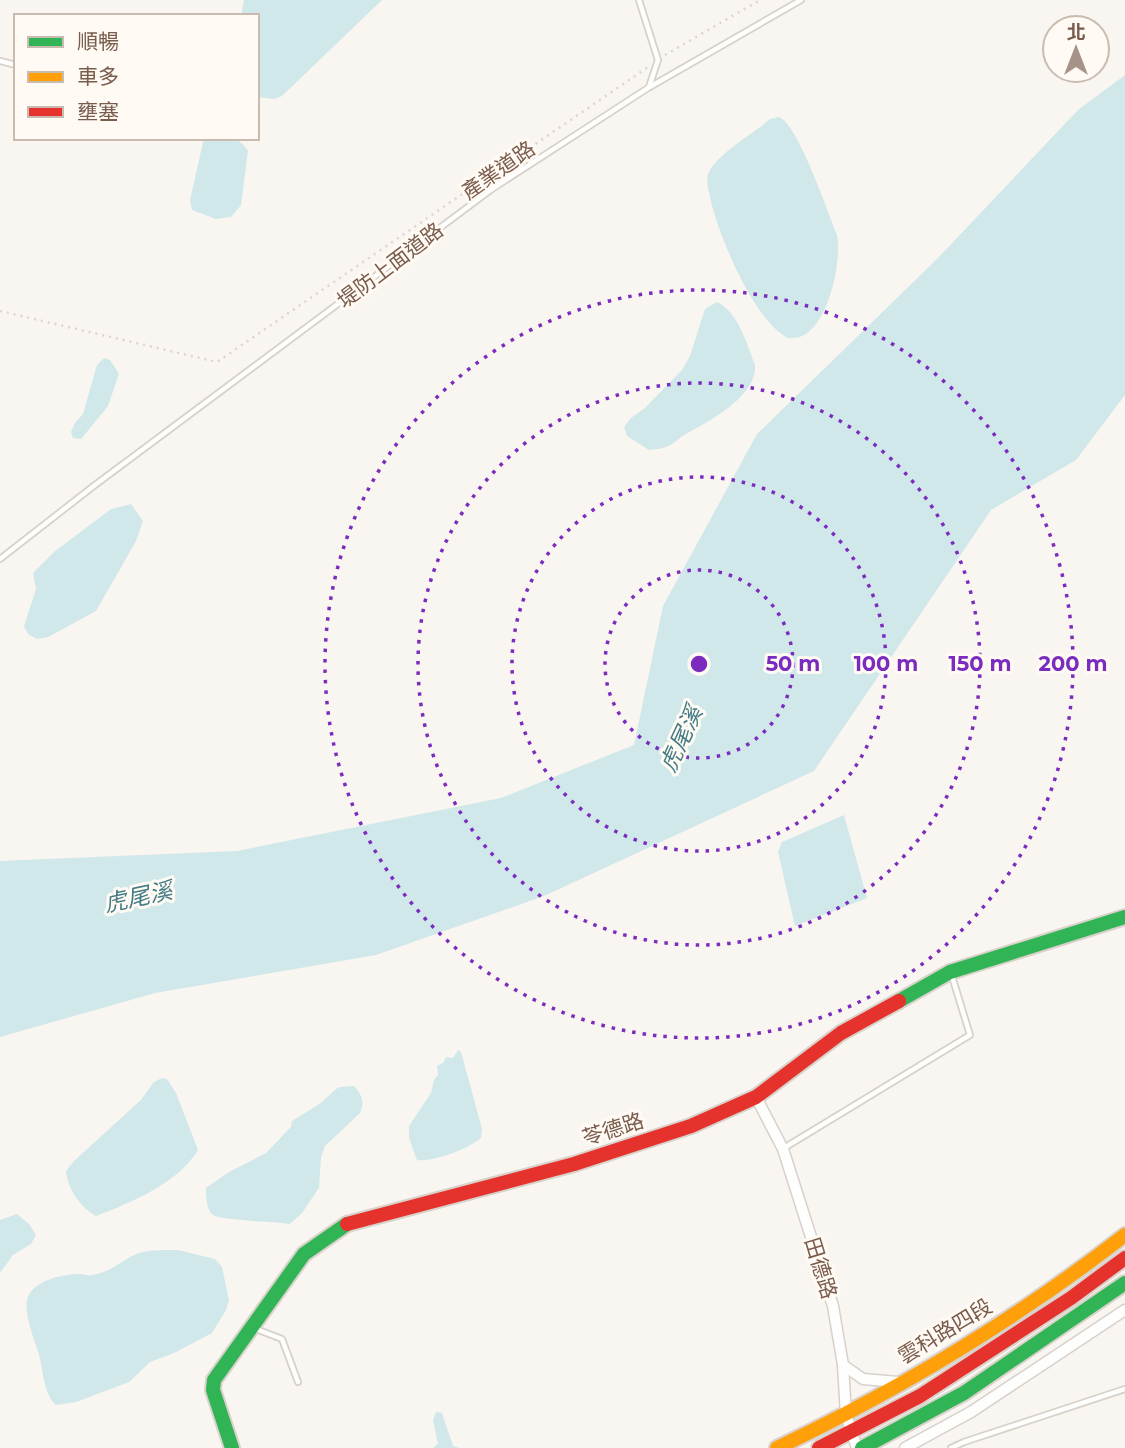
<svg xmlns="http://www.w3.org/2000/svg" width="1125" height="1448" font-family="Montserrat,'Noto Sans TC',sans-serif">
	<rect width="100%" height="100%" fill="#f9f5f0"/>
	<g fill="#d0e8ea">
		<path d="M244 0H382L282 96 274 99 257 97V16H241Z"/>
		<path d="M1125 75V395L1076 460 991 510 814 771 544 896 376 955 155 993 0 1037V861L237 851 501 798 634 745 663 606 757 434 937 259 1078 110Z"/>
		<path d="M779 117C798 124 828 213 837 235 842 261 829 322 804 335 799 338 794 338 788 338 753 320 719 236 710 198 709 190 705 180 709 172 717 154 754 133 770 119Z"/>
		<path d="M204 138C222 138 238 134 248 151L241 205 231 217 216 219 192 210 190 200Z"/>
		<path d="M717 302C738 312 747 344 755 365 757 397 708 422 684 435 678 439 672 445 666 447 661 449 654 449 649 450L627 436 624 427 631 418 645 408 682 370 690 356 705 309Z"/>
		<path d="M104 358 110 360 119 374 108 406 81 439 73 438 71 432 75 423 83 414 97 365Z"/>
		<path d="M131 504 143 521 136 541 96 611 48 637 37 639 28 634 24 626 36 589 33 573 54 552 111 509Z"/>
		<path d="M844 815 867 898 795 926 778 852 782 842Z"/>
		<path d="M458 1050 461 1052 482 1129 481 1138C468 1149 434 1162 417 1160L409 1138V1126L431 1093 434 1080 438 1075 437 1066 443 1063 446 1057 453 1058Z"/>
		<path d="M162 1078 167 1079 176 1093 198 1150C178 1183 131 1203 96 1216 81 1208 67 1188 66 1171L74 1161 141 1100 154 1082Z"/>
		<path d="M354 1086C362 1095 365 1102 360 1113L325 1146 321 1157 319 1188 302 1213 290 1224C277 1222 219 1220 213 1215 206 1209 206 1196 206 1188L229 1172 266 1153 291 1127 292 1121 321 1103 336 1089 340 1087Z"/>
		<path d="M17 1214 29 1224 36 1235 31 1244 13 1255 0 1273V1220Z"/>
		<path d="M178 1250 215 1259 222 1267 229 1300 226 1310 212 1333 174 1353 150 1362 129 1382 76 1402 56 1405C44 1395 43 1370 39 1355 35 1341 22 1310 28 1297 35 1280 63 1274 80 1274 84 1274 87 1276 91 1275 106 1274 118 1264 130 1257 144 1249 162 1250 178 1250Z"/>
		<path d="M436 1412 442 1413 453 1446 459 1448H433L438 1444 433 1420Z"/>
	</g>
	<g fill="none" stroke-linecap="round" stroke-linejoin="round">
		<defs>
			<g id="lane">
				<path d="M639 0 658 60 649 87"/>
				<path d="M0 61 16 65"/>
				<path d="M0 559 95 485 492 189 648 88 801 0"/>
				<path d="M784 1148 970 1035 951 973"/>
				<path d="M256 1329 282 1339 298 1382"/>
				<path d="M951 1448 964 1442 1125 1389"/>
			</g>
			<g id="street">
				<path d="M756 1097 783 1149 833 1306 843 1365 846 1415 857 1448"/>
				<path d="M843 1365 863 1379 898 1382"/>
				<path d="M905 1448 971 1412 1125 1310"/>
			</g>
			<g id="fast">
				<path d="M899 1001 950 972 1125 917"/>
				<path d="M232 1448 213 1390 214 1380 304 1254 347 1224"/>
				<path d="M862 1448 964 1393 1125 1283"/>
			</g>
			<path id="slow" d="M777 1448C899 1390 1018 1318 1125 1235"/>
			<g id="jam">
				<path d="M347 1224 574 1164 691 1126 756 1097 841 1033 899 1001"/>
				<path d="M819 1448 920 1396 1071 1298 1125 1258"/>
			</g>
		</defs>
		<use href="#lane" stroke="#d7d1cb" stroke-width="8"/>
		<use href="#street" stroke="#d7d1cb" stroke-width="13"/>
		<use href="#fast" stroke="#d9d2cb" stroke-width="18"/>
		<use href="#slow" stroke="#d9d2cb" stroke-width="18"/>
		<use href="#jam" stroke="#d9d2cb" stroke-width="18"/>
		<g stroke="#dcd5d0" stroke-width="2.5" stroke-dasharray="2 5" stroke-linecap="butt">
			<path d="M665 55 760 0"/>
			<path d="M0 311 217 362 648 67"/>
		</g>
		<use href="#lane" stroke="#fefefd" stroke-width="4.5"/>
		<use href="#street" stroke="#fefefd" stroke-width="10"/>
		<use href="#fast" stroke="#30b455" stroke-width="14"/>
		<use href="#slow" stroke="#ff9f0a" stroke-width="14"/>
		<use href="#jam" stroke="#e5322d" stroke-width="14"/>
	</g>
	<g fill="none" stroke="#7b2cbf" stroke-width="3.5" stroke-dasharray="3.5 7">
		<circle cx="699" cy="664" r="94"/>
		<circle cx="699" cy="664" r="187"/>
		<circle cx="699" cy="664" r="281"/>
		<circle cx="699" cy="664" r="374"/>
	</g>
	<g text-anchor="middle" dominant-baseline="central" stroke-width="6" stroke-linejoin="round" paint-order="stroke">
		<g font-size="21" fill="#7a5c4d" stroke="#fffaf3">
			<text transform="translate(498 170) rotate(-35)">產業道路</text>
			<text transform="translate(390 265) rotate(-37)">堤防上面道路</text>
			<text transform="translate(613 1129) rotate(-18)">苓德路</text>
			<text transform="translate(821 1268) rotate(73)">田德路</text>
			<text transform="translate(945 1331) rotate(-31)">雲科路四段</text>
		</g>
		<g font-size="23" font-style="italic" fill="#437c86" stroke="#fffaf3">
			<text transform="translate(681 739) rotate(-65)">虎尾溪</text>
			<text transform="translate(138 897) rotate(-12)">虎尾溪</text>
		</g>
	</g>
	<circle cx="699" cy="664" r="10" fill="#7b2cbf" stroke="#fffaf3" stroke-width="3.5"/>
	<g font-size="21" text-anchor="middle" font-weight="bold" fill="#7b2cbf" stroke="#fffaf3" stroke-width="6" stroke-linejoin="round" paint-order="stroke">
		<text x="793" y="671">50 m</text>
		<text x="886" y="671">100 m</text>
		<text x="980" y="671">150 m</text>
		<text x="1073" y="671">200 m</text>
	</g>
	<rect x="14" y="14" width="245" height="126" fill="#fffaf3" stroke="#cabbb1" stroke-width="2"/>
	<rect x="28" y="37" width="35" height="10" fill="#30b455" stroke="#cabbb1" stroke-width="2"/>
	<text x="77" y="49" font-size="21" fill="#7a5c4d">順暢</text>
	<rect x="28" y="72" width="35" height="10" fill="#ff9f0a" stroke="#cabbb1" stroke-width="2"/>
	<text x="77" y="84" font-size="21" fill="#7a5c4d">車多</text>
	<rect x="28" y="107" width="35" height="10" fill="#e5322d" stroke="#cabbb1" stroke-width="2"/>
	<text x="77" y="119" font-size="21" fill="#7a5c4d">壅塞</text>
	<g transform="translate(1076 49)"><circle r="33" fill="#fffaf3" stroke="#cabbb1" stroke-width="2"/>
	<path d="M0-5L12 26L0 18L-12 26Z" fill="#a69286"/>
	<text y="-10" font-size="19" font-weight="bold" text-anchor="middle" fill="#7a5c4d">北</text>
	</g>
</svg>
